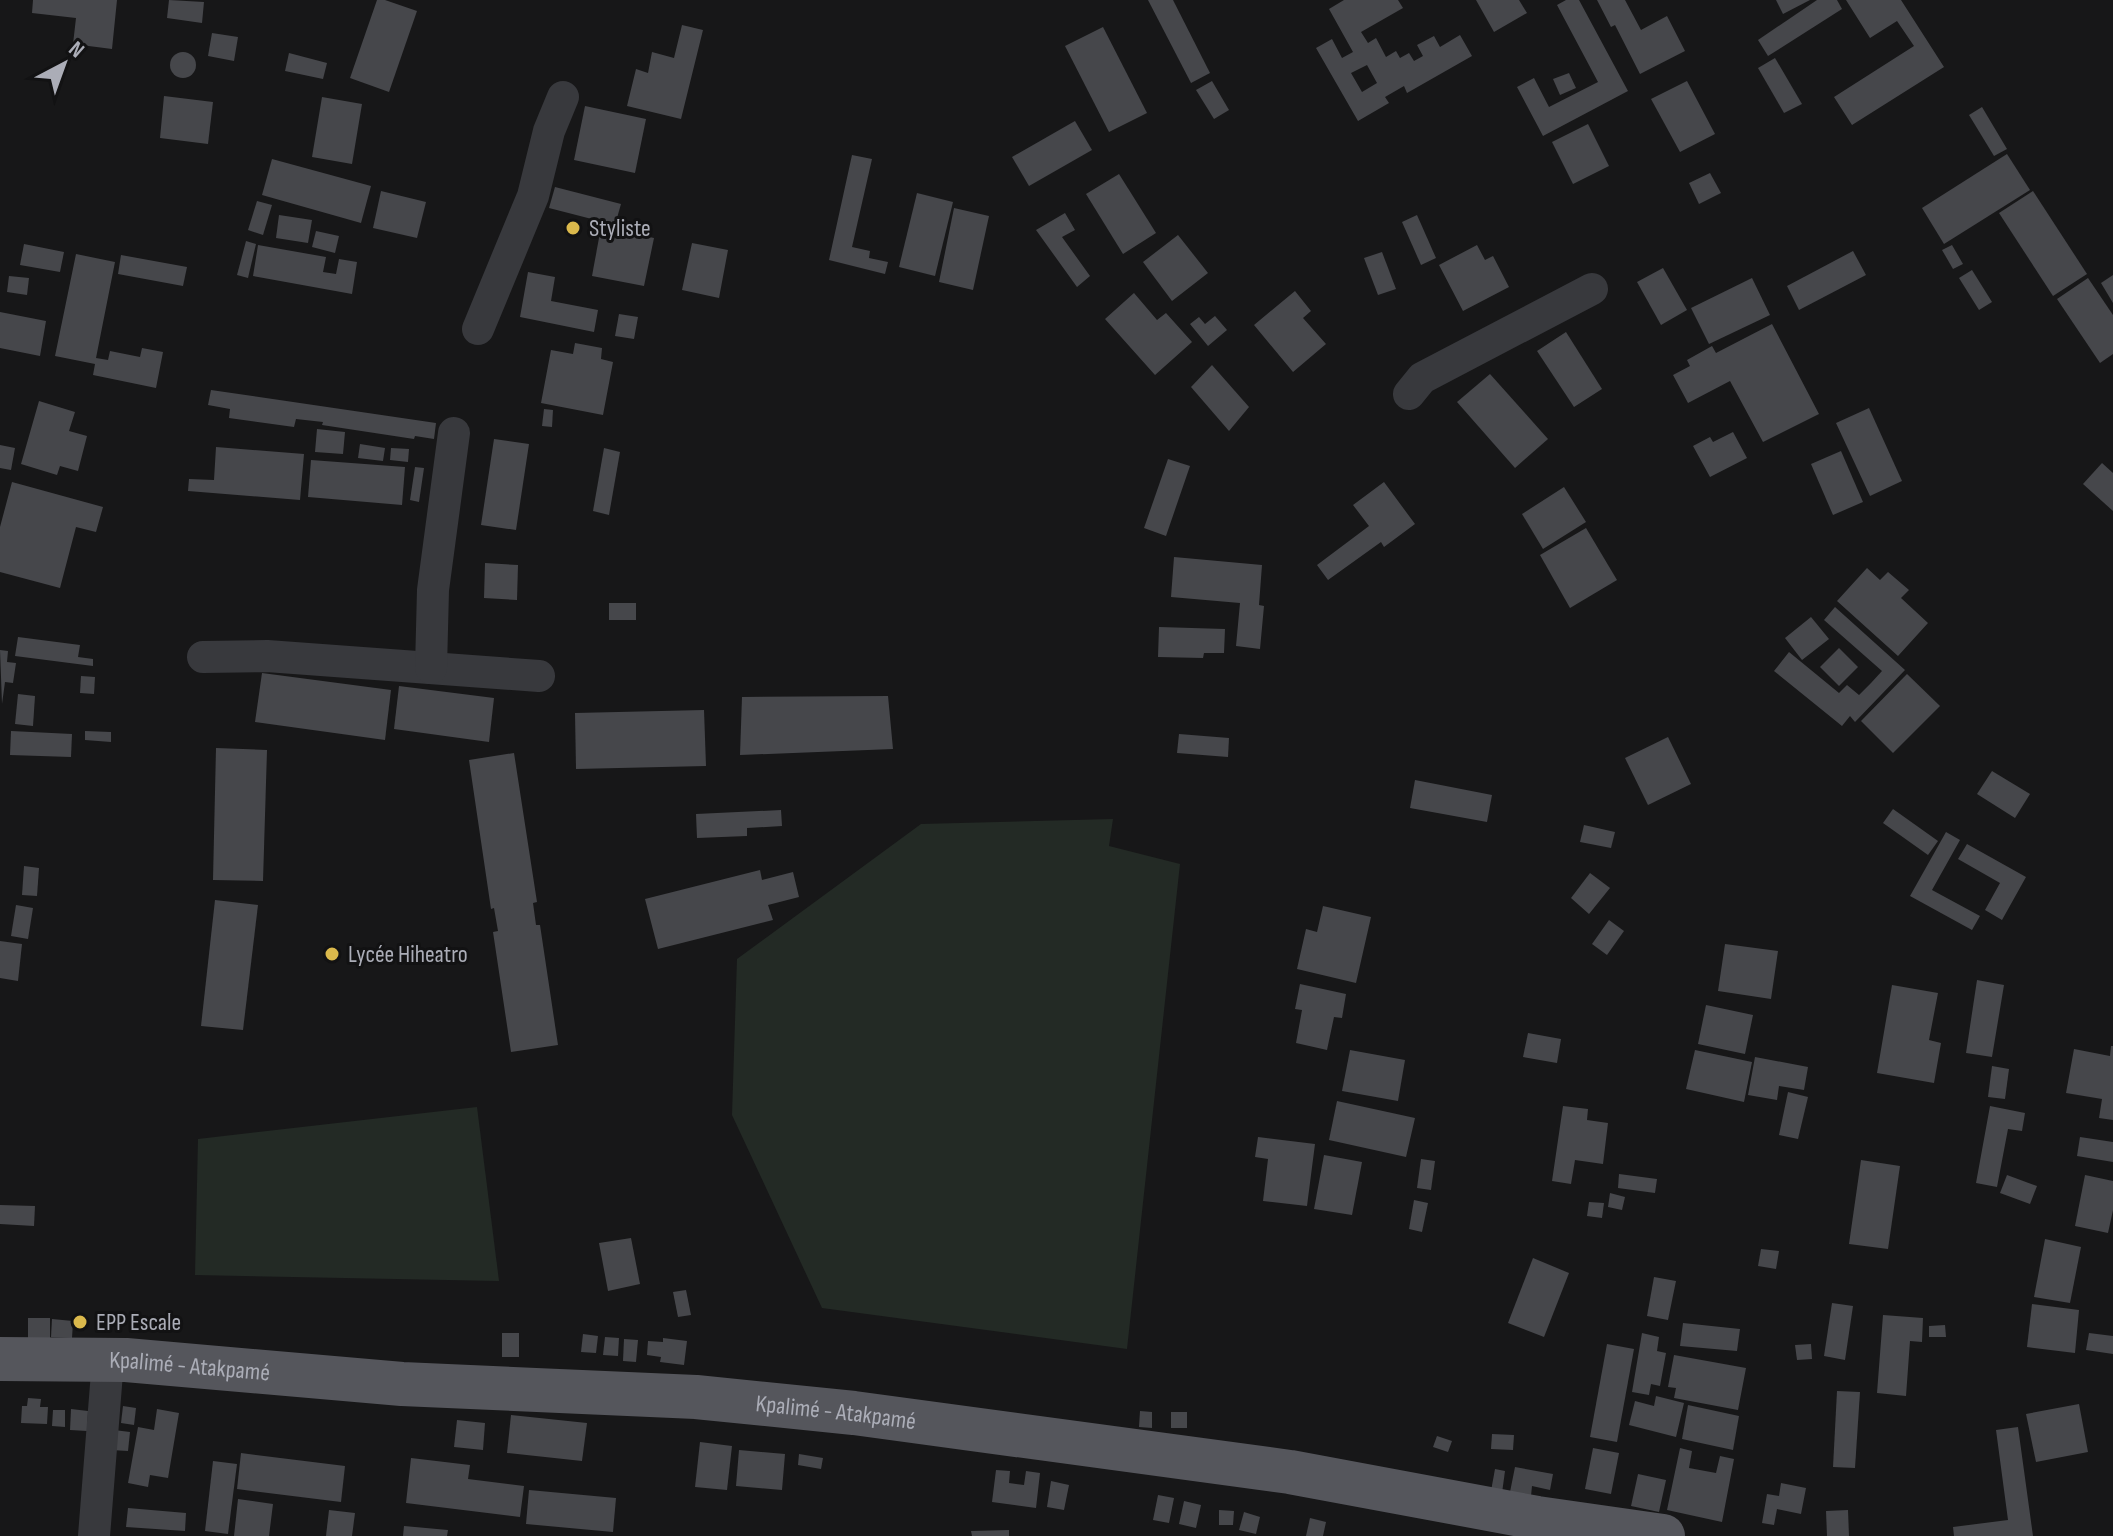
<svg xmlns="http://www.w3.org/2000/svg" width="2113" height="1536" font-family="'Sofia Sans Condensed',sans-serif">
	<rect width="100%" height="100%" fill="#171718"/>
	<g fill="#232a25">
		<path d="M1113 819 1109 846 1180 864 1127 1349 822 1308 732 1115 737 959 921 824Z"/>
		<path d="M477 1107 499 1281 195 1275 198 1139Z"/>
	</g>
	<g fill="#46474b" fill-rule="evenodd">
		<path d="M33 0H117L112 49 73 44 76 18 32 13Z"/>
		<path d="M169 0 204 2 202 23 167 18Z"/>
		<path d="M377 0H385L417 11 389 92 350 78Z"/>
		<path d="M1148 0H1173L1210 73 1191 83Z"/>
		<path d="M1344 0H1398L1403 8 1361 32 1368 43 1376 38 1386 57 1396 51 1400 58 1409 53 1414 61 1423 56 1417 45 1434 36 1440 47 1460 35 1472 56 1407 93 1404 86 1385 97 1389 103 1358 121 1316 48 1332 39 1342 58 1353 52 1329 9ZM1367 65 1377 83 1362 92 1351 73Z"/>
		<path d="M1476 0H1519L1527 13 1494 32Z"/>
		<path d="M1566 0H1579L1628 91 1543 136 1517 87 1534 78 1549 107 1598 82 1557 5Z"/>
		<path d="M1597 0H1625L1641 30 1667 16 1685 51 1640 74 1615 25 1611 27Z"/>
		<path d="M1776 0H1810L1783 14Z"/>
		<path d="M1817 0H1837L1842 9 1768 56 1758 40Z"/>
		<path d="M1846 0H1901L1944 67 1852 125 1834 97 1914 46 1897 21 1870 38Z"/>
		<path d="M682 25 703 30 681 119 627 106 636 69 648 73 652 52 674 58Z"/>
		<path d="M1103 27 1147 113 1109 132 1065 46Z"/>
		<path d="M212 33 238 37 234 61 208 56Z"/>
		<circle cx="183" cy="65" r="13"/>
		<path d="M289 53 327 63 323 79 285 71Z"/>
		<path d="M1775 58 1802 104 1784 113 1758 68Z"/>
		<path d="M1569 73 1576 88 1560 95 1553 79Z"/>
		<path d="M1212 81 1229 110 1214 119 1196 90Z"/>
		<path d="M1687 81 1715 134 1680 152 1651 99Z"/>
		<path d="M164 96 213 102 208 144 160 138Z"/>
		<path d="M322 97 362 104 352 164 312 157Z"/>
		<path d="M585 106 646 119 635 173 574 160Z"/>
		<path d="M1982 107 2007 149 1994 156 1969 115Z"/>
		<path d="M1075 121 1092 150 1029 186 1012 157Z"/>
		<path d="M1588 124 1609 166 1573 184 1552 142Z"/>
		<path d="M2007 154 2030 190 1944 244 1922 208Z"/>
		<path d="M852 155 872 159 852 247 870 251 869 258 888 262 885 274 829 260Z"/>
		<path d="M272 159 371 186 361 223 262 195Z"/>
		<path d="M1710 173 1721 193 1699 204 1689 183Z"/>
		<path d="M1119 174 1156 233 1123 254 1086 194Z"/>
		<path d="M555 187 621 204 615 225 549 208Z"/>
		<path d="M381 191 426 202 417 238 373 228Z"/>
		<path d="M2033 191 2087 274 2053 296 1999 213Z"/>
		<path d="M917 193 953 202 935 276 899 267Z"/>
		<path d="M257 201 272 205 263 235 248 230Z"/>
		<path d="M954 208 989 216 973 290 939 282Z"/>
		<path d="M1065 213 1075 230 1062 237 1090 276 1077 287 1036 230Z"/>
		<path d="M279 215 312 220 308 243 276 238Z"/>
		<path d="M1417 215 1436 258 1421 265 1402 222Z"/>
		<path d="M601 227 654 238 644 286 592 276Z"/>
		<path d="M316 231 339 236 335 253 312 247Z"/>
		<path d="M1178 235 1208 273 1172 301 1143 262Z"/>
		<path d="M246 241 256 244 248 278 237 275Z"/>
		<path d="M692 243 728 250 719 298 682 290Z"/>
		<path d="M24 244 64 252 60 272 20 265Z"/>
		<path d="M258 245 326 257 323 272 336 274 339 259 357 262 352 294 253 276Z"/>
		<path d="M1477 245 1485 260 1493 256 1509 287 1463 311 1439 265Z"/>
		<path d="M1952 245 1963 264 1953 269 1942 250Z"/>
		<path d="M1853 251 1866 275 1799 310 1787 286Z"/>
		<path d="M1382 252 1396 289 1378 295 1364 258Z"/>
		<path d="M76 254 115 262 96 358 108 360 110 351 140 357 142 348 163 352 156 388 93 375 95 364 55 356Z"/>
		<path d="M121 255 187 267 183 286 118 274Z"/>
		<path d="M1663 268 1687 310 1661 325 1637 282Z"/>
		<path d="M1972 270 1992 302 1979 310 1959 278Z"/>
		<path d="M528 272 555 277 551 301 598 310 594 332 520 317Z"/>
		<path d="M2113 275V303L2101 283Z"/>
		<path d="M9 276 29 278 27 295 7 292Z"/>
		<path d="M1752 278 1770 315 1709 344 1691 308Z"/>
		<path d="M2088 278 2113 315V354L2100 363 2057 299Z"/>
		<path d="M1295 291 1311 311 1303 318 1326 344 1293 372 1254 325Z"/>
		<path d="M1134 293 1157 320 1166 313 1192 342 1155 375 1105 319Z"/>
		<path d="M0 312 46 321 40 356 0 348Z"/>
		<path d="M619 314 638 317 634 339 615 336Z"/>
		<path d="M1215 316 1227 330 1208 346 1190 324 1199 317 1205 324Z"/>
		<path d="M1772 324 1819 414 1763 442 1730 381 1688 403 1673 375 1690 366 1687 360 1712 346 1716 353Z"/>
		<path d="M1566 332 1602 389 1574 407 1537 351Z"/>
		<path d="M575 343 602 348 601 359 613 362 603 415 541 403 551 350 573 354Z"/>
		<path d="M1212 365 1249 407 1229 431 1191 387Z"/>
		<path d="M1490 374 1548 439 1515 468 1457 402Z"/>
		<path d="M211 390 436 423 434 439 415 436 414 439 322 425 323 422 296 419 294 427 229 418 230 409 208 405Z"/>
		<path d="M39 401 75 412 69 431 87 436 78 471 60 466 57 475 21 464Z"/>
		<path d="M1869 408 1902 481 1870 496 1836 423Z"/>
		<path d="M544 409 553 410 552 427 542 426Z"/>
		<path d="M317 429 345 432 343 454 315 452Z"/>
		<path d="M1733 432 1747 458 1710 477 1693 446 1710 437 1713 442Z"/>
		<path d="M494 439 529 444 516 530 481 525Z"/>
		<path d="M360 444 385 448 383 461 358 458Z"/>
		<path d="M0 445 15 448 11 470 0 468Z"/>
		<path d="M216 447 304 454 300 500 188 491 189 479 214 480Z"/>
		<path d="M391 448 409 449 408 462 390 460Z"/>
		<path d="M604 448 620 452 609 515 593 511Z"/>
		<path d="M1841 451 1863 502 1833 515 1811 464Z"/>
		<path d="M1168 459 1190 466 1166 536 1144 528Z"/>
		<path d="M311 460 405 467 402 505 308 497Z"/>
		<path d="M2102 463 2113 473V511L2083 484Z"/>
		<path d="M415 467 424 468 419 502 410 500Z"/>
		<path d="M12 482 103 507 96 532 76 527 60 588 0 572V527Z"/>
		<path d="M1384 482 1415 524 1384 547 1381 542 1328 580 1317 565 1369 526 1353 505Z"/>
		<path d="M1564 487 1586 522 1543 549 1522 514Z"/>
		<path d="M1586 528 1617 580 1570 608 1540 555Z"/>
		<path d="M1174 557 1262 565 1259 605 1264 606 1260 649 1236 646 1240 603 1171 597Z"/>
		<path d="M485 563 518 565 517 600 484 598Z"/>
		<path d="M1867 568 1880 580 1888 572 1909 590 1901 598 1928 623 1898 656 1837 601Z"/>
		<rect x="609" y="603" width="27" height="17"/>
		<path d="M1835 607 1905 670 1855 722 1850 716 1842 726 1774 671 1789 652 1839 693 1847 685 1859 695 1871 683 1882 671 1824 620Z"/>
		<path d="M1811 617 1829 639 1802 660 1785 638Z"/>
		<path d="M1159 627 1225 629 1224 653H1204L1203 658 1158 657Z"/>
		<path d="M18 637 80 645 78 657 93 659V666L15 656Z"/>
		<path d="M1839 648 1858 667 1839 686 1820 667Z"/>
		<path d="M0 650 8 651 7 662 16 663 13 683 5 682 2 704Z"/>
		<path d="M262 673 391 690 385 740 255 722Z"/>
		<path d="M1907 674 1940 706 1893 753 1861 721Z"/>
		<path d="M81 676 95 677 94 694 80 693Z"/>
		<path d="M399 686 494 698 489 742 394 729Z"/>
		<path d="M18 694 35 696 33 726 15 724Z"/>
		<path d="M888 696 893 749 740 755 742 697Z"/>
		<path d="M704 710 706 766 576 769 575 713Z"/>
		<path d="M11 731 72 734 71 757 10 755Z"/>
		<path d="M85 731 111 732V742L85 740Z"/>
		<path d="M1179 734 1229 738 1228 757 1177 753Z"/>
		<path d="M1668 737 1691 784 1648 805 1625 758Z"/>
		<path d="M216 748 267 750 263 881 213 880Z"/>
		<path d="M514 753 537 902 533 903 536 925H540L558 1045 511 1052 493 932 498 931 494 908 491 909 469 760Z"/>
		<path d="M1992 771 2030 794 2015 818 1977 794Z"/>
		<path d="M1415 780 1492 795 1487 822 1410 808Z"/>
		<path d="M1893 809 1938 841 1928 855 1883 823Z"/>
		<path d="M781 810 782 826 747 828V836L697 838 696 814Z"/>
		<path d="M1584 825 1615 832 1611 848 1580 842Z"/>
		<path d="M1946 832 1960 840 1932 890 1980 916 1972 930 1910 896Z"/>
		<path d="M1967 844 2026 877 2002 920 1985 910 2000 883 1958 859Z"/>
		<path d="M24 866 39 868 37 896 22 895Z"/>
		<path d="M760 870 762 880 793 872 799 897 768 905 773 920 658 949 645 899Z"/>
		<path d="M1590 873 1610 888 1589 914 1571 898Z"/>
		<path d="M215 900 258 905 243 1030 201 1026Z"/>
		<path d="M16 905 33 908 28 939 11 936Z"/>
		<path d="M1323 906 1371 917 1356 983 1297 969 1306 929 1317 932Z"/>
		<path d="M1609 920 1624 931 1607 955 1592 944Z"/>
		<path d="M0 941 22 944 18 981 0 978Z"/>
		<path d="M1725 944 1778 951 1771 999 1718 991Z"/>
		<path d="M1977 980 2004 985 1992 1057 1966 1053Z"/>
		<path d="M1300 984 1346 994 1342 1018 1334 1017 1327 1050 1296 1043 1302 1010 1295 1009Z"/>
		<path d="M1892 985 1938 993 1929 1040 1941 1043 1934 1083 1877 1073Z"/>
		<path d="M1706 1005 1753 1015 1745 1054 1698 1044Z"/>
		<path d="M1528 1033 1561 1039 1557 1063 1523 1057Z"/>
		<path d="M2111 1046H2113V1120L2099 1118 2102 1099 2066 1093 2074 1049 2110 1056Z"/>
		<path d="M1350 1050 1405 1060 1398 1101 1342 1091Z"/>
		<path d="M1695 1050 1752 1062 1744 1102 1686 1089Z"/>
		<path d="M1755 1057 1808 1067 1804 1090 1779 1086 1777 1100 1748 1095Z"/>
		<path d="M1992 1066 2009 1069 2005 1099 1988 1097Z"/>
		<path d="M1788 1092 1808 1097 1798 1139 1779 1135Z"/>
		<path d="M1337 1101 1415 1118 1406 1157 1329 1140Z"/>
		<path d="M1563 1106 1588 1109 1587 1120 1608 1123 1603 1164 1575 1160 1571 1184 1552 1181Z"/>
		<path d="M1990 1106 2025 1113 2022 1131 2008 1129 1997 1187 1976 1183Z"/>
		<path d="M1258 1137 1315 1144 1307 1206 1263 1201 1268 1159 1255 1157Z"/>
		<path d="M2080 1137 2113 1142V1162L2077 1156Z"/>
		<path d="M1324 1155 1362 1162 1352 1215 1314 1209Z"/>
		<path d="M1421 1159 1435 1161 1431 1190 1417 1188Z"/>
		<path d="M1861 1160 1900 1166 1888 1249 1849 1244Z"/>
		<path d="M1619 1174 1657 1179 1655 1193 1618 1188Z"/>
		<path d="M2007 1175 2037 1186 2030 1204 2000 1193Z"/>
		<path d="M2085 1175 2113 1181V1210L2108 1233 2075 1226Z"/>
		<path d="M1610 1193 1625 1197 1622 1210 1608 1207Z"/>
		<path d="M1414 1200 1428 1203 1422 1232 1409 1229Z"/>
		<path d="M1589 1202 1604 1203 1602 1218 1587 1216Z"/>
		<path d="M0 1205 35 1206 34 1226 0 1224Z"/>
		<path d="M631 1238 640 1284 608 1291 599 1243Z"/>
		<path d="M2045 1239 2081 1247 2070 1303 2034 1297Z"/>
		<path d="M1761 1249 1779 1251 1776 1269 1758 1266Z"/>
		<path d="M1533 1258 1569 1273 1544 1337 1508 1323Z"/>
		<path d="M1654 1277 1676 1281 1668 1320 1647 1316Z"/>
		<path d="M686 1290 691 1315 678 1317 673 1292Z"/>
		<path d="M1832 1303 1853 1306 1845 1360 1824 1356Z"/>
		<path d="M2032 1304 2079 1310 2075 1353 2027 1347Z"/>
		<path d="M1883 1315 1923 1318 1922 1342 1910 1341 1906 1396 1877 1393Z"/>
		<rect x="28" y="1318" width="22" height="23"/>
		<path d="M52 1319 73 1321 72 1338 51 1337Z"/>
		<path d="M1683 1323 1740 1329 1737 1351 1680 1346Z"/>
		<path d="M1945 1325 1946 1337H1929V1326Z"/>
		<rect x="502" y="1333" width="17" height="24"/>
		<path d="M1642 1333 1659 1337 1657 1351 1666 1353 1660 1386 1651 1384 1649 1395 1632 1392Z"/>
		<path d="M2089 1333 2113 1336V1354L2086 1350Z"/>
		<path d="M583 1334 598 1336 596 1353 581 1352Z"/>
		<path d="M605 1337 619 1338 618 1356 603 1355Z"/>
		<path d="M663 1338 687 1341 684 1365 660 1362 661 1357 647 1355 648 1341 663 1342Z"/>
		<path d="M624 1339 638 1340 636 1362 623 1361Z"/>
		<path d="M1607 1344 1634 1349 1617 1442 1590 1437Z"/>
		<path d="M1811 1344 1812 1359 1797 1360 1795 1345Z"/>
		<path d="M1674 1355 1746 1368 1738 1410 1674 1398 1676 1388 1668 1387Z"/>
		<path d="M1837 1391 1860 1392 1855 1468 1833 1467Z"/>
		<path d="M1656 1396 1684 1403 1676 1437 1629 1425 1635 1401 1654 1406Z"/>
		<path d="M28 1398 41 1399 40 1407H48L47 1424 21 1423 22 1406H27Z"/>
		<path d="M2079 1404 2088 1452 2036 1462 2026 1414Z"/>
		<path d="M1688 1405 1739 1416 1733 1450 1682 1439Z"/>
		<path d="M123 1406 136 1408 134 1425 121 1423Z"/>
		<path d="M71 1409 88 1411 87 1431 70 1430Z"/>
		<path d="M157 1409 179 1413 168 1478 150 1475 148 1487 128 1483 138 1427 154 1430Z"/>
		<path d="M53 1410H65V1427L52 1426Z"/>
		<path d="M1140 1411 1152 1412V1428L1139 1427Z"/>
		<rect x="1171" y="1412" width="16" height="16"/>
		<path d="M511 1415 587 1423 582 1461 507 1453Z"/>
		<path d="M457 1420 485 1423 483 1450 454 1447Z"/>
		<path d="M2018 1427 2033 1536H1954L1953 1527 2008 1520 1996 1430Z"/>
		<path d="M114 1430 130 1432 128 1451 111 1450Z"/>
		<path d="M1492 1434 1514 1435 1513 1450 1491 1449Z"/>
		<path d="M1437 1436 1452 1441 1448 1452 1433 1447Z"/>
		<path d="M700 1442 732 1446 727 1490 695 1487Z"/>
		<path d="M1593 1448 1619 1453 1611 1494 1585 1489Z"/>
		<path d="M1680 1448 1692 1451 1689 1468 1716 1473 1720 1456 1734 1459 1722 1522 1667 1510Z"/>
		<path d="M739 1450 785 1454 782 1490 736 1486Z"/>
		<path d="M241 1453 345 1466 341 1502 237 1489Z"/>
		<path d="M799 1454 823 1458 821 1469 798 1465Z"/>
		<path d="M411 1458 470 1465 468 1479 524 1486 520 1517 406 1503Z"/>
		<path d="M213 1461 237 1464 228 1534 205 1531Z"/>
		<path d="M1515 1467 1553 1474 1550 1490 1532 1486 1531 1496 1510 1492Z"/>
		<path d="M1495 1469 1505 1471 1502 1493 1491 1491Z"/>
		<path d="M996 1470 1010 1471 1009 1483 1024 1485 1026 1471 1040 1473 1036 1508 992 1502Z"/>
		<path d="M1638 1474 1666 1480 1659 1512 1631 1506Z"/>
		<path d="M1051 1481 1069 1485 1064 1510 1047 1507Z"/>
		<path d="M1781 1483 1806 1488 1801 1514 1777 1509 1774 1525 1762 1523 1767 1494 1779 1496Z"/>
		<path d="M529 1490 616 1498 613 1532 526 1524Z"/>
		<path d="M1158 1495 1174 1498 1169 1523 1153 1520Z"/>
		<path d="M238 1499 273 1504 269 1536H234Z"/>
		<path d="M1184 1501 1201 1505 1196 1528 1179 1524Z"/>
		<path d="M128 1508 186 1513 185 1531 126 1527Z"/>
		<path d="M329 1510 355 1513 352 1536H326Z"/>
		<path d="M1219 1510 1234 1511 1233 1525H1219Z"/>
		<path d="M1848 1510 1849 1536H1827L1826 1511Z"/>
		<path d="M1244 1512 1260 1517 1256 1534 1239 1530Z"/>
		<path d="M1310 1518 1326 1522 1323 1536H1306Z"/>
		<path d="M404 1526 448 1530 447 1536H403Z"/>
		<path d="M1009 1530V1536H972L971 1531Z"/>
	</g>
	<g fill="none" stroke-linecap="round" stroke-linejoin="round">
		<g stroke="#38393d" stroke-width="32">
			<path d="M478 329 533 196 549 131 563 97"/>
			<path d="M1409 394 1422 378 1592 289"/>
			<path d="M203 657 267 656 539 676"/>
			<path d="M431 668 433 590 454 433"/>
			<path d="M94 1536 108 1360"/>
		</g>
		<path stroke="#55565c" stroke-width="44" id="s1" d="M0 1359 126 1360 402 1384 696 1397 854 1413 1290 1472 1537 1518 1663 1536"/>
	</g>
	<g fill="#dbb94c" stroke="#121213" stroke-width="3">
		<circle cx="573" cy="228" r="8"/>
		<circle cx="332" cy="954" r="8"/>
		<circle cx="80" cy="1322" r="8"/>
	</g>
	<g text-anchor="middle" dominant-baseline="central" stroke-width="6" stroke-linejoin="round" paint-order="stroke">
		<g font-size="24" fill="#abadb7" stroke="#121213" text-anchor="start">
			<text x="589" y="228">Styliste</text>
			<text x="348" y="954">Lycée Hiheatro</text>
			<text x="96" y="1322">EPP Escale</text>
		</g>
		<g font-size="24" fill="#abadb7" stroke="#121213">
			<text stroke="none"><textPath href="#s1" startOffset="190">Kpalimé - Atakpamé</textPath></text>
			<text stroke="none"><textPath href="#s1" startOffset="838">Kpalimé - Atakpamé</textPath></text>
		</g>
	</g>
	<g transform="translate(64 64) rotate(41)" stroke="#121213" stroke-width="6" paint-order="stroke">
	<path d="M0-6L14 30L0 20L-14 30Z" fill="#abadb7"/>
	<text y="-12" font-size="22" font-weight="bold" text-anchor="middle" fill="#abadb7">N</text>
	</g>
</svg>
